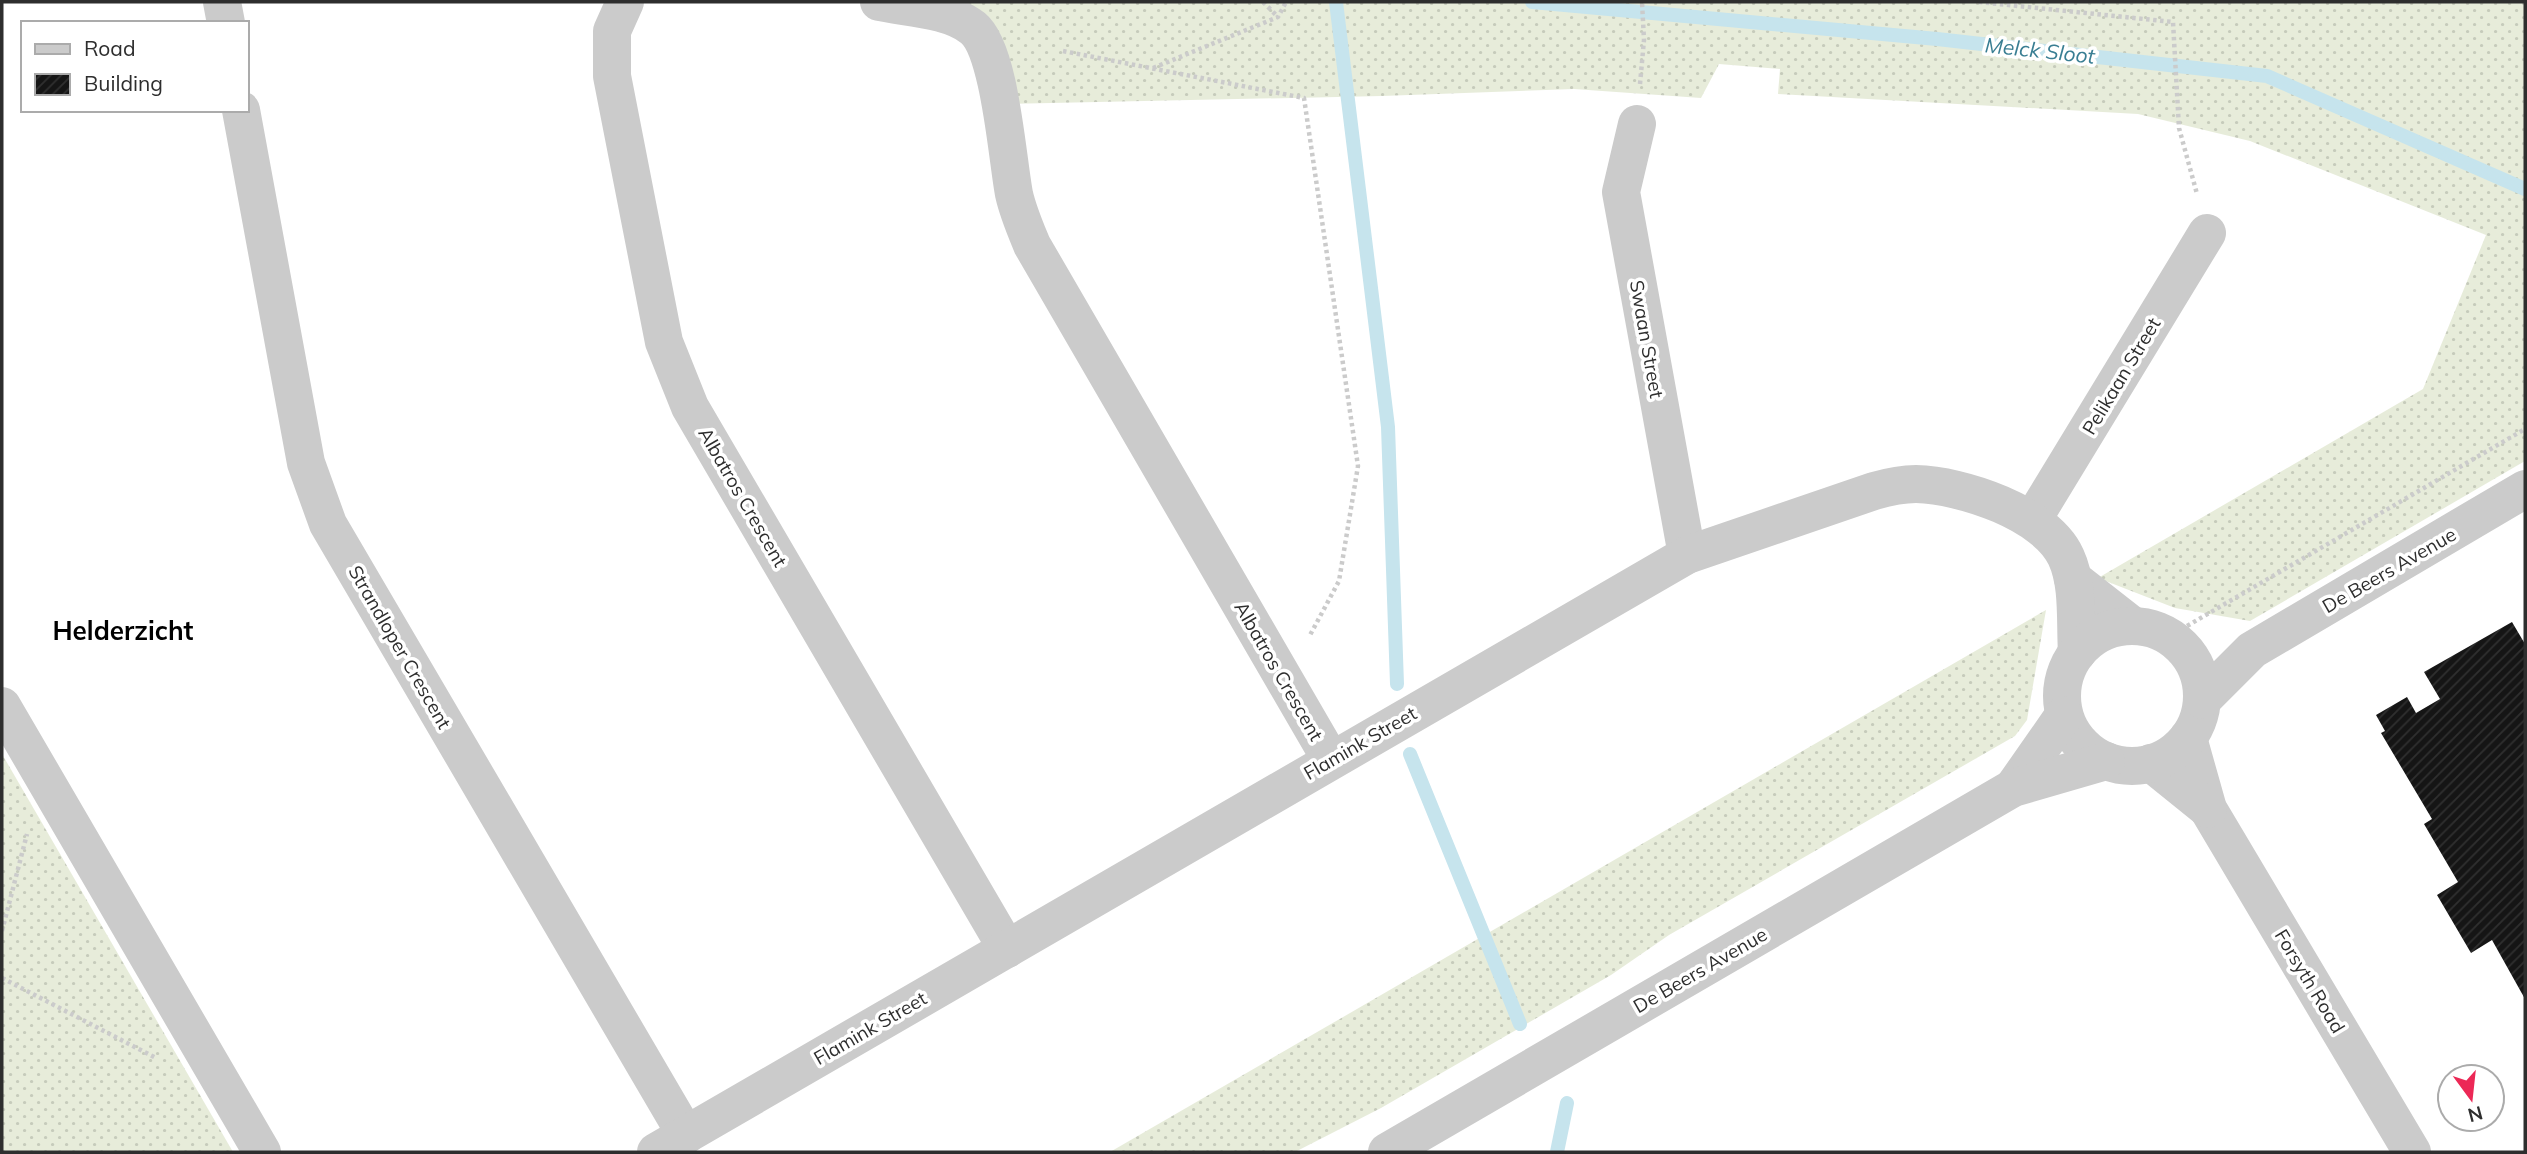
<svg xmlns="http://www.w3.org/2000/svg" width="2527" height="1154" font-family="Mulish,sans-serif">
	<defs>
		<pattern id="grass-dots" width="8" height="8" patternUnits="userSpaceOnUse" patternTransform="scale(1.75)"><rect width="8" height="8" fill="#e7ecda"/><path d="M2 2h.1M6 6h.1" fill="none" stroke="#c6cbbb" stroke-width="1.8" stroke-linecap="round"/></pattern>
		<pattern id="building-hatch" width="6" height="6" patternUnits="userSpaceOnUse" patternTransform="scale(1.75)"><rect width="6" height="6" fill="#151515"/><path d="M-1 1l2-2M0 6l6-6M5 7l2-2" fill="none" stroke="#2f2f2f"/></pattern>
	</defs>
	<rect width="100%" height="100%" fill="#fff"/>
	<g fill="url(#grass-dots)">
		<path d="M912 2H2525V461L2250 621 2175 608 2098 578 2423 389 2486 235 2250 141 2138 114 1778 94 1780 69 1719 64 1701 98 1574 89 1382 96 1005 104 1000 69Z"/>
		<path d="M2046 610 2027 720 2015 736 1669 935 1611 975 1381 1108 1295 1152H1110Z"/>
		<path d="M2 754 233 1152H2Z"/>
	</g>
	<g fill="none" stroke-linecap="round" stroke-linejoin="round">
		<g stroke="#c6e4ed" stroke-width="14">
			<path d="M1336 2 1388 427 1397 684"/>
			<path d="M1532 2 1937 39 2267 76 2525 189"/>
			<path d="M1410 754 1520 1024"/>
			<path d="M1557 1152 1567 1103"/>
		</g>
	</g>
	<path fill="url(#building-hatch)" d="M2512 622 2525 644V999L2492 940 2471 953 2437 895 2458 882 2424 824 2432 819 2381 733 2385 731 2376 715 2407 697 2416 713 2440 699 2424 672Z"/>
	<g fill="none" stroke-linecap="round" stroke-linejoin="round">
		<g stroke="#cbcbcb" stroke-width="4.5" stroke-dasharray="3.5 3.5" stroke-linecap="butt">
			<path d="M1263 2 1278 17"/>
			<path d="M1979 2 2173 22 2179 128 2197 194"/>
			<path d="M1063 51 1304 98 1358 466 1339 581 1309 637"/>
			<path d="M1153 68 1278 17 1286 2"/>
			<path d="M1640 84 1644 40 1642 2"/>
			<path d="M2175 633 2525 429"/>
			<path d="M2 931 27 834"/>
			<path d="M2 978 156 1058"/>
		</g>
		<g stroke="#cbcbcb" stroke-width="38">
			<path d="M222 2 226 23"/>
			<path d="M625 2 612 31V76L664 342 690 407 1007 949"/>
			<path d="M879 2C908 8 949 9 973 28 1000 50 1007 157 1014 194 1018 212 1025 228 1032 245L1331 760"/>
			<path d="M241 110 306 463 328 524 686 1135"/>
			<path d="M1637 124 1621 192 1687 555"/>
			<path d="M2033 519 2207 233"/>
			<path d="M2073 579 2133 626"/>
			<path d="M2 706 262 1152"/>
			<path d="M2188 738 2208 809 2412 1152"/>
			<path d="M2151 763 2208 809"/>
			<path d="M656 1152 1687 555 1874 491C1888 487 1902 484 1916 484 1962 485 2046 513 2066 557 2079 585 2075 622 2077 653"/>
		</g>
		<g stroke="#cbcbcb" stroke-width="38">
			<circle cx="2132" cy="696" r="70"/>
			<path d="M2202 700 2252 650 2525 489"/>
			<path d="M2013 788 2064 715"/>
			<path d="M1387 1152 2013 788 2106 761"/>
		</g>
	</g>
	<g text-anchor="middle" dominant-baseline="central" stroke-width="7" stroke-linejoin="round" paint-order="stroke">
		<g font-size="19" fill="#2e2e2e" stroke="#fff">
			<text transform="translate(1647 339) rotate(80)">Swaan Street</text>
			<text transform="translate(2121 376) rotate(-59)">Pelikaan Street</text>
			<text transform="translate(743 497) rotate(60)">Albatros Crescent</text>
			<text transform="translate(2389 570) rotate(-30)">De Beers Avenue</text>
			<text transform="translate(400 647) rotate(60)">Strandloper Crescent</text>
			<text transform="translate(1279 671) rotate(60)">Albatros Crescent</text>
			<text transform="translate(1360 743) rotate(-30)">Flamink Street</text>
			<text transform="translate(1700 970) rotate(-30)">De Beers Avenue</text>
			<text transform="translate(2310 981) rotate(59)">Forsyth Road</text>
			<text transform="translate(870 1028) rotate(-30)">Flamink Street</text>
		</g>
		<g font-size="21" font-style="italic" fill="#397e93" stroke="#fff">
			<text transform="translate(2040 50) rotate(6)">Melck Sloot</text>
		</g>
		<g font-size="26" font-weight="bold" fill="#000" stroke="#fff">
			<text x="123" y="630">Helderzicht</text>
		</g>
	</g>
	<rect width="2527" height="1154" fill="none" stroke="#2e2e2e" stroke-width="7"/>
	<rect x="21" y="21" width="228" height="91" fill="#ffffff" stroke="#ababab" stroke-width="2"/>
	<rect x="35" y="44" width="35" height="10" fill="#cbcbcb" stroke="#ababab" stroke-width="2"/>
	<text x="84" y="56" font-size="21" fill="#2e2e2e">Road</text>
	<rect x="35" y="74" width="35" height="21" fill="url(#building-hatch)" stroke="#ababab" stroke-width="2"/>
	<text x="84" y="91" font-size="21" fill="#2e2e2e">Building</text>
	<g transform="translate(2471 1098) rotate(165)"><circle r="33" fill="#ffffff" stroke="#ababab" stroke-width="2"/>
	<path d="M0-5L12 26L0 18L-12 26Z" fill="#ec2856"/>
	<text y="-10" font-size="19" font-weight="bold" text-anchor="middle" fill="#2e2e2e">N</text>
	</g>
</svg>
